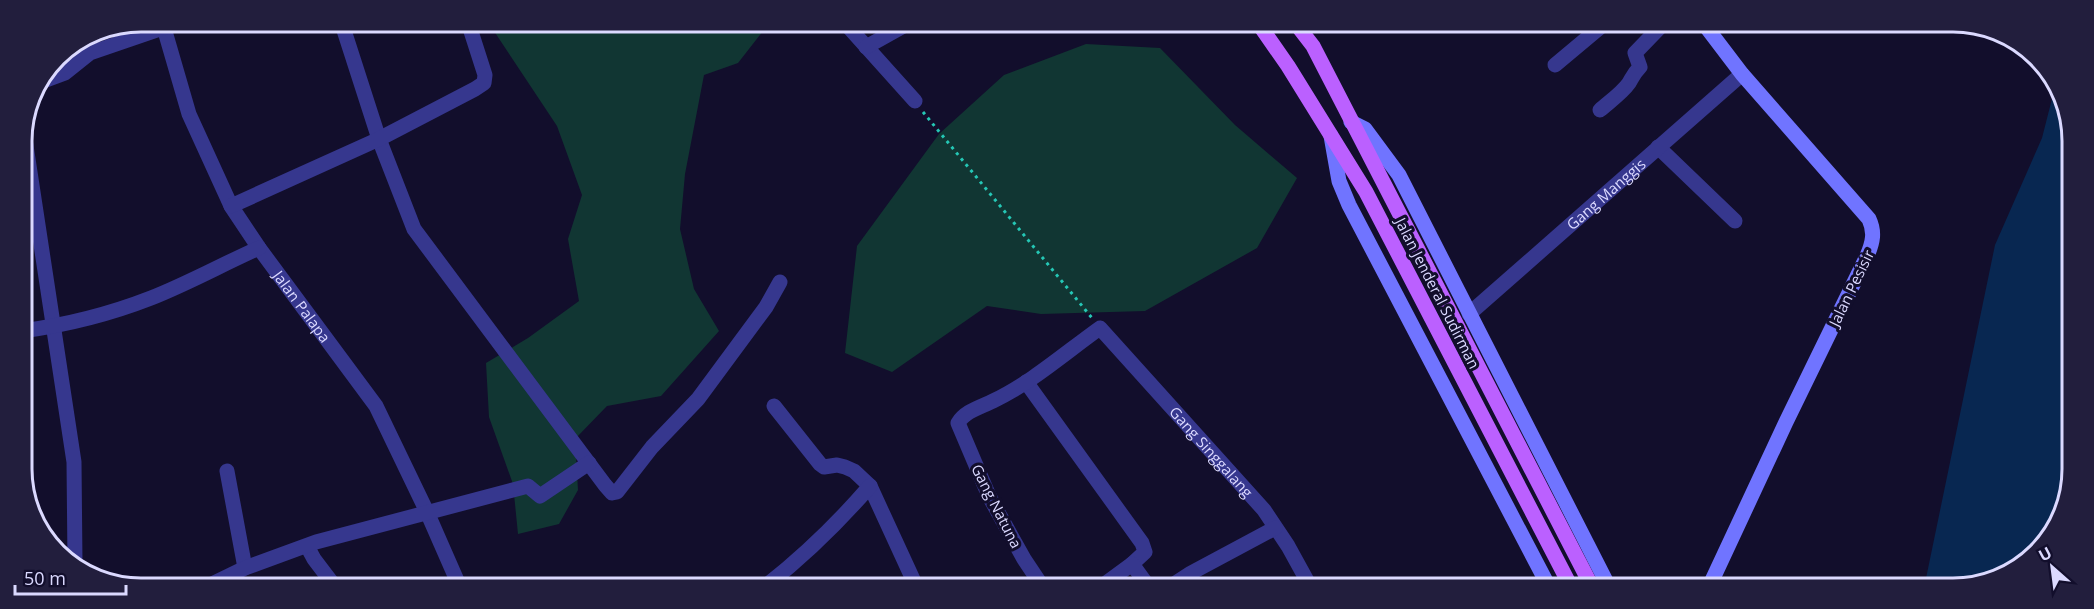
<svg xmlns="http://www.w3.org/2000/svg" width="2094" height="609" font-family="'Open Sans',sans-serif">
	<rect width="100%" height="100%" fill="#120e2c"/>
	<g fill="#113633">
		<path d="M488 22H770L738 63 704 75 685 174 680 229 694 289 719 331 661 396 607 406 575 439 578 490 559 524 518 534 513 484 489 417 486 363 528 338 579 301 568 239 582 195 557 126Z"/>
		<path d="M1086 44 1160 48 1235 125 1297 178 1257 248 1145 311 1041 314 987 306 892 372 845 353 857 246 939 134 1004 75Z"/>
	</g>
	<path fill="#082751" d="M2055 87 2071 118 2069 499 2032 559 1961 588H1924L1995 245 2042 138Z"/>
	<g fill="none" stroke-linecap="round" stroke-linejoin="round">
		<path stroke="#25c7b5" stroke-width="3" stroke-dasharray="3 4.5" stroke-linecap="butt" d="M923 112 1092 318"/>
		<g stroke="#36378e" stroke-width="15">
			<path id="s1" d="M162 21 189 114 231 206 259 248 376 406 427 512 459 585"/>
			<path d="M341 21 379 139 414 229 605 485 612 493 617 492 652 447 698 399 766 307 780 282"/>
			<path d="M845 23 915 101"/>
			<path d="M866 47 909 23"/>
			<path d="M1555 65 1604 24"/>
			<path d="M38 83 65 73 90 53 163 28"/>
			<path d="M1600 110C1609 102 1622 93 1629 83 1633 76 1634 73 1640 67L1635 53 1663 24"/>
			<path d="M23 126 74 462 75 562"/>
			<path d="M1658 147 1735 221"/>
			<path d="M231 206 379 139 475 89 484 83 485 75 468 22"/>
			<path id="s2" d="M1469 314 1742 74"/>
			<path d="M22 331C66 325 110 314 151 298 187 284 223 264 259 248"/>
			<path d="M1026 382 1142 543 1145 552 1132 564"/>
			<path d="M774 406 820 464 824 467 837 465 845 467 854 471 870 486 916 586"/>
			<path d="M227 471 245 568"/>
			<path d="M307 546 314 559 333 584"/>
			<path d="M212 584 245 568 316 542 528 486 540 496 589 463"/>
			<path d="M767 585C805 555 838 523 870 486"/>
			<path id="s3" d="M1042 586 1024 559 989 496 958 423C965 411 981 407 993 401 1031 383 1065 353 1100 328L1264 510 1288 546 1310 586"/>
			<path d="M1102 586 1132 564 1148 586"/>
			<path d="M1171 586 1191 573 1275 528"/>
		</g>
		<g stroke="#7074ff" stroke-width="15">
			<path d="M1704 24 1742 74 1869 219C1875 232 1873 242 1867 256L1786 422 1709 587"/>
			<path d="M1351 122 1365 129 1399 175 1609 587"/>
			<path d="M1331 136 1339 181 1349 205 1549 587"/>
		</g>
		<g stroke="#bb60ff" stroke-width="15">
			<path d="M1258 23 1288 66 1366 192 1571 587"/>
			<path d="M1296 24 1313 46 1592 587"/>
		</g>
	</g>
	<g text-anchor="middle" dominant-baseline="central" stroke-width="6" stroke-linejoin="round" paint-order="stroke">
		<g font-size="15" fill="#dbd9ff" stroke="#120e2c">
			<text stroke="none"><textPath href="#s2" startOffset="182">Gang Manggis</textPath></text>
			<text transform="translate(1851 288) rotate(-64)">Jalan Pesisir</text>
			<text transform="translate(1438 293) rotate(63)">Jalan Jenderal Sudirman</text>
			<text stroke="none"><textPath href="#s1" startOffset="321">Jalan Palapa</textPath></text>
			<text stroke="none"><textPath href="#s3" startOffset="522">Gang Singgalang</textPath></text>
			<text transform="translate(997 506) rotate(63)">Gang Natuna</text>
		</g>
	</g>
	<path d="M0 0H2094V609H0ZM141 32H1953A109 109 0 0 1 2062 141V469A109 109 0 0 1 1953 578H141A109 109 0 0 1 32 469V141A109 109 0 0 1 141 32Z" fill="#221e3d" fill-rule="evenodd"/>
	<path fill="none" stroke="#dbd9ff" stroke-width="3" d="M141 32H1953A109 109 0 0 1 2062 141V469A109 109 0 0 1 1953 578H141A109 109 0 0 1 32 469V141A109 109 0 0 1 141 32Z"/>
	<g transform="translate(2052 567) rotate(332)" stroke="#120e2c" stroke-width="4.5" paint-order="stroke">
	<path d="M0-4.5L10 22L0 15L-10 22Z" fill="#dbd9ff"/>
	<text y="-9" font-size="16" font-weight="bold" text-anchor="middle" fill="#dbd9ff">U</text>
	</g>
	<path d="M15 585v9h111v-9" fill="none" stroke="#dbd9ff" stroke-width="3"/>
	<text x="24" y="585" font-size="18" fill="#dbd9ff" stroke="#120e2c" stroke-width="4.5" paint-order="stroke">50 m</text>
</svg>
